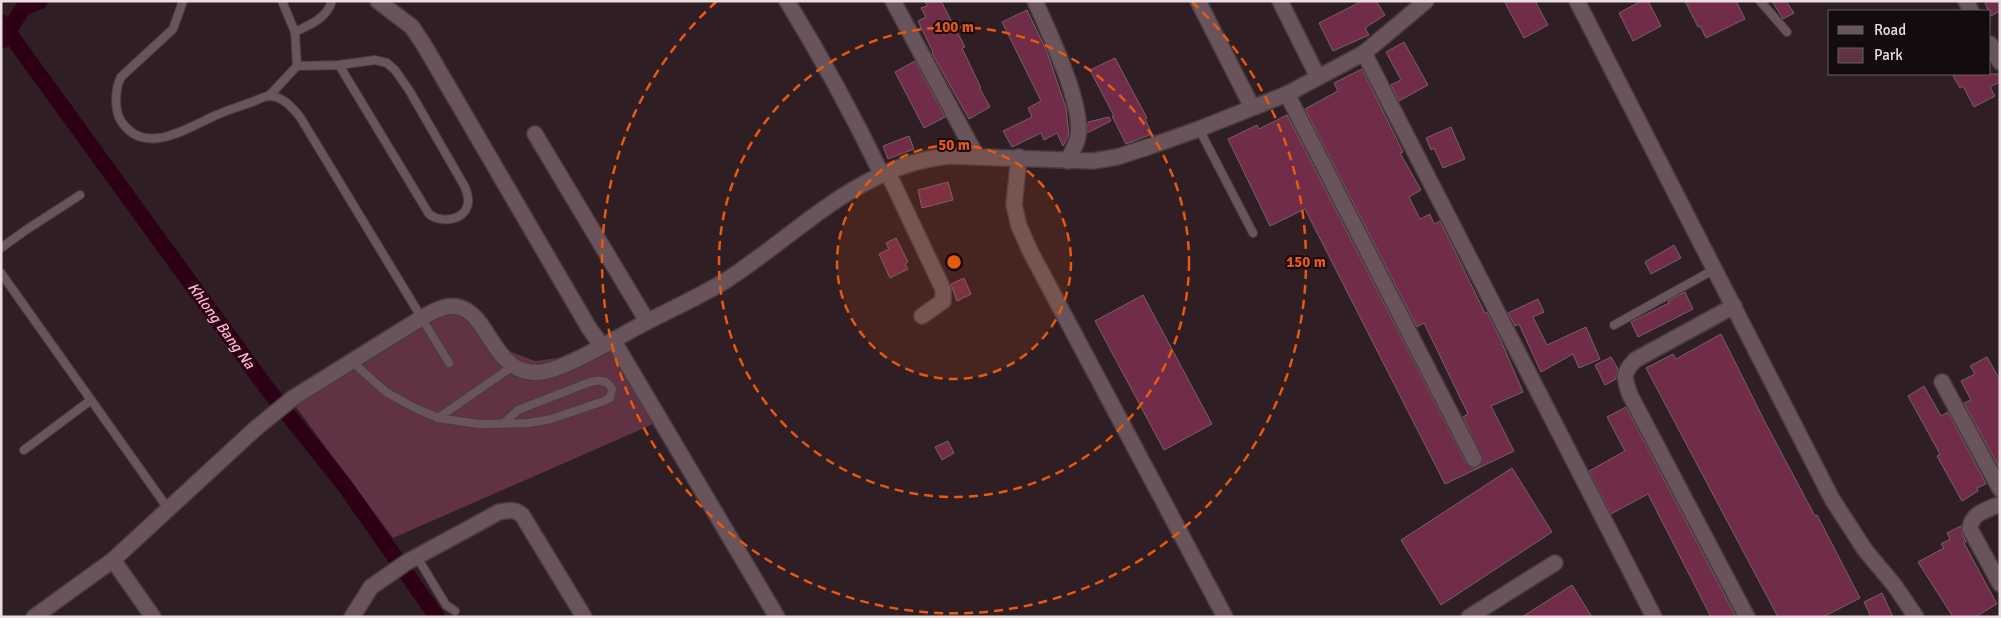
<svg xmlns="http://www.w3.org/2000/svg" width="2001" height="618" font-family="Signika,sans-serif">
	<rect width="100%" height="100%" fill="#301e25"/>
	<path fill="#603244" d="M460 300 506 350 535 361 565 357 617 332 667 418 393 538 290 399Z"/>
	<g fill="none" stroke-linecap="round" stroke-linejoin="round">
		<g stroke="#2d0015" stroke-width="16">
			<path id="s1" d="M1 22 266 387 345 486 437 617"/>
			<path d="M3 40 23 8 40 1"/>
		</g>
	</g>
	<g fill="#702c49" stroke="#766168">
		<path d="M925 1H941L965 47 962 48 981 88 980 89 990 107 969 119 932 53 933 52 918 21 926 17 921 8 927 6Z"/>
		<path d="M1362 1H1376L1385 15 1365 28 1369 35 1333 51 1319 23Z"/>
		<path d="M1504 1H1535L1548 25 1524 38Z"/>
		<path d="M1641 1H1648L1661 26 1633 41 1619 13Z"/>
		<path d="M1685 1H1736L1745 19 1706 38 1700 26 1698 27Z"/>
		<path d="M1772 1H1786L1794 13 1783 19Z"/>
		<path d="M1984 1H2000V11L1991 16Z"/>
		<path d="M1027 10 1047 52 1066 108 1069 135 1063 146 1057 133 1044 140 1041 133 1012 147 1003 131 1032 117 1028 108 1041 101 1002 22Z"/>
		<path d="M1404 42 1428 85 1399 101 1391 85 1401 80 1386 52Z"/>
		<path d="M1115 58 1147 118 1145 119 1152 134 1126 144 1112 116H1114L1090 70Z"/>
		<path d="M915 61 945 117 924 128 895 72Z"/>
		<path d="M1362 69 1403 152 1400 153 1421 190 1409 197 1420 219 1430 214 1434 224 1440 221 1485 313 1487 312 1498 334 1523 392 1491 406 1514 451 1445 484 1305 209 1270 226 1228 139 1257 125 1259 129 1287 115 1466 463 1473 468 1479 467 1483 459 1463 417 1468 414 1424 323 1417 327 1305 109 1338 91 1334 83Z"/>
		<path d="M1952 74H2000V82L1990 87 1995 96 1974 107 1963 86 1960 88Z"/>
		<path d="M1109 117 1111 121 1087 133 1088 122Z"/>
		<path d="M1451 127 1465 159 1443 168 1434 148 1431 150 1426 138Z"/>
		<path d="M909 136 914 149 888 159 883 146Z"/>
		<path d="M948 182 953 200 922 208 918 190Z"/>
		<path d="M896 238 908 262 905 264 908 269 890 278 879 254 889 249 886 243Z"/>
		<path d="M1674 245 1681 258 1651 274 1645 262Z"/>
		<path d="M964 278 971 294 957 301 951 284Z"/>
		<path d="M1685 292 1693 309 1638 337 1631 322 1669 303 1668 301Z"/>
		<path d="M1143 295 1212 424 1164 450 1095 321Z"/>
		<path d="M1538 299 1544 312 1533 317 1547 345 1586 327 1600 359 1579 368 1573 354 1541 372 1519 324 1515 326 1508 313Z"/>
		<path d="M1721 334 1766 424 1815 516 1817 515 1860 598 1823 617H1778L1646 368 1673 354 1676 359Z"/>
		<path d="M1611 357 1618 369 1616 379 1605 385 1595 365Z"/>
		<path d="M1987 357 2000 380V469L1964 403 1971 400 1961 381 1975 374 1970 366Z"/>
		<path d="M1924 386 1941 416 1948 412 1986 484 1977 488 1978 491 1962 501 1937 456 1940 454 1908 396Z"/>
		<path d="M1626 407 1736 617H1711L1648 494 1611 514 1589 471 1625 451 1607 417Z"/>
		<path d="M948 441 954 453 942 460 935 447Z"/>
		<path d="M1512 468 1552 532 1441 605 1401 540Z"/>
		<path d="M1961 526 1962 533 1966 542 1964 543 1997 604 1975 617H1953L1918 562 1944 548 1941 544 1950 539 1947 533Z"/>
		<path d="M1572 585 1592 617H1522Z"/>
		<path d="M1882 593 1893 617H1871L1864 602Z"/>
	</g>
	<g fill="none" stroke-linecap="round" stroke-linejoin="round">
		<defs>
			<g id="lane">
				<path d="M183 1 173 29 121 77C115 88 114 110 121 121 144 156 184 130 212 117 225 111 238 107 252 102 257 100 264 96 270 96 283 97 292 107 300 117L449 363"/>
				<path d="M1760 1 1787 32"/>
				<path d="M295 32C311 24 326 19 332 1"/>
				<path d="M297 66 339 65 375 60 387 63 395 70 409 90 465 187C467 193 469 197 468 203 466 220 442 224 429 214L339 65"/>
				<path d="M269 96 297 66 295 32 282 1"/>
				<path d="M1199 129 1253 233"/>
				<path d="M1 248 26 230 80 195"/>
				<path d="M1 273 169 510"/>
				<path d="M1614 325 1715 269"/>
				<path d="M351 361 386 392 413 407 438 418 479 424 529 423 551 419 604 401 610 398 612 389C607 379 599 380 590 382L518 410 504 423"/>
				<path d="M438 418 513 366"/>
				<path d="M24 450 91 400"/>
				<path d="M417 557 446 605 455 611"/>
			</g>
			<g id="street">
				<path d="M378 1 412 27 424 45 589 328 602 346"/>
				<path d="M787 1C822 58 853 115 882 175"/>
				<path d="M893 1 977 157"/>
				<path d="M1035 1C1048 30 1084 106 1078 136 1077 144 1071 153 1068 161"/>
				<path d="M1198 1 1252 107"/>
				<path d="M1280 1 1318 77"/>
				<path d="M1577 1 1832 499 1865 550 1895 586 1916 617"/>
				<path d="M1966 1 1971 11"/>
				<path d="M1990 44 2000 62"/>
				<path d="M1364 53 1654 617"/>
				<path d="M1287 94 1474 459"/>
				<path d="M535 134 647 321"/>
				<path d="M1019 157 1014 205 1019 226 1030 251 1225 617"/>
				<path d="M888 173 943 289V301L922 316"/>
				<path d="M1734 306 1635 360C1622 374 1624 378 1630 395L1747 617"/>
				<path d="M613 340 777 617"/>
				<path d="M1942 382 2000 489"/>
				<path d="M2000 504C1987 510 1971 513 1970 529L2000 584"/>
				<path d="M113 560 153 617"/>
				<path d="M34 617 113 560 255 429 293 398 423 317C433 312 446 304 458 307 492 314 493 383 547 371 571 365 606 344 628 332 660 314 694 300 725 281 797 235 859 164 950 156L1093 161 1117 157 1148 147 1199 129 1287 94 1364 53 1426 1"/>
				<path d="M352 617 371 587 407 562 499 512C509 510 515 509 522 515L584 617"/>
				<path d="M1469 617 1555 563"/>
			</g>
		</defs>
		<use href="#lane" stroke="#4a3b41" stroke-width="10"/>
		<use href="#street" stroke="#4a3b41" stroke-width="18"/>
		<use href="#lane" stroke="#68545a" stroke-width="8"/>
		<use href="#street" stroke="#68545a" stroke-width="15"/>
	</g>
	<circle cx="954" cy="262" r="117" fill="#e8590c" fill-opacity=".12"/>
	<g fill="none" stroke="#e8590c" stroke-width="2.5" stroke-dasharray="9 6">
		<circle cx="954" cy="262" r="117"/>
		<circle cx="954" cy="262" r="235"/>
		<path d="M1192 2A352 352 0 1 1 716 2"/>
	</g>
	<g text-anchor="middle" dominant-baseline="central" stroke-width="4" stroke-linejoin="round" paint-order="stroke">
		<g font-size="15" font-style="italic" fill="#f8b8cf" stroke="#130b0e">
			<text stroke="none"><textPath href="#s1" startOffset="375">Khlong Bang Na</textPath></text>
		</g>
	</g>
	<circle cx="954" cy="262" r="8" fill="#e8590c" stroke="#130b0e" stroke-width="2.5"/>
	<g font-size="15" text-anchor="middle" font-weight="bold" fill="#e8590c" stroke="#130b0e" stroke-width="4" stroke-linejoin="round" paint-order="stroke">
		<text x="954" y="32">100 m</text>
		<text x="954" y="150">50 m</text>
		<text x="1306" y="267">150 m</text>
	</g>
	<rect width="2001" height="618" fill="none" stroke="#ebdee2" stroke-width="5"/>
	<rect x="1828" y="10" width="162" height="65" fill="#130b0e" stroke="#695f63"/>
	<rect x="1838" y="26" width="25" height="8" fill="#68545a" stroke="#695f63"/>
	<text x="1874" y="35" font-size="15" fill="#ebdee2">Road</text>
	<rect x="1838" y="48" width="25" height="15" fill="#603244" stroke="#695f63"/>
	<text x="1874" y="60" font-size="15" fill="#ebdee2">Park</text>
</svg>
